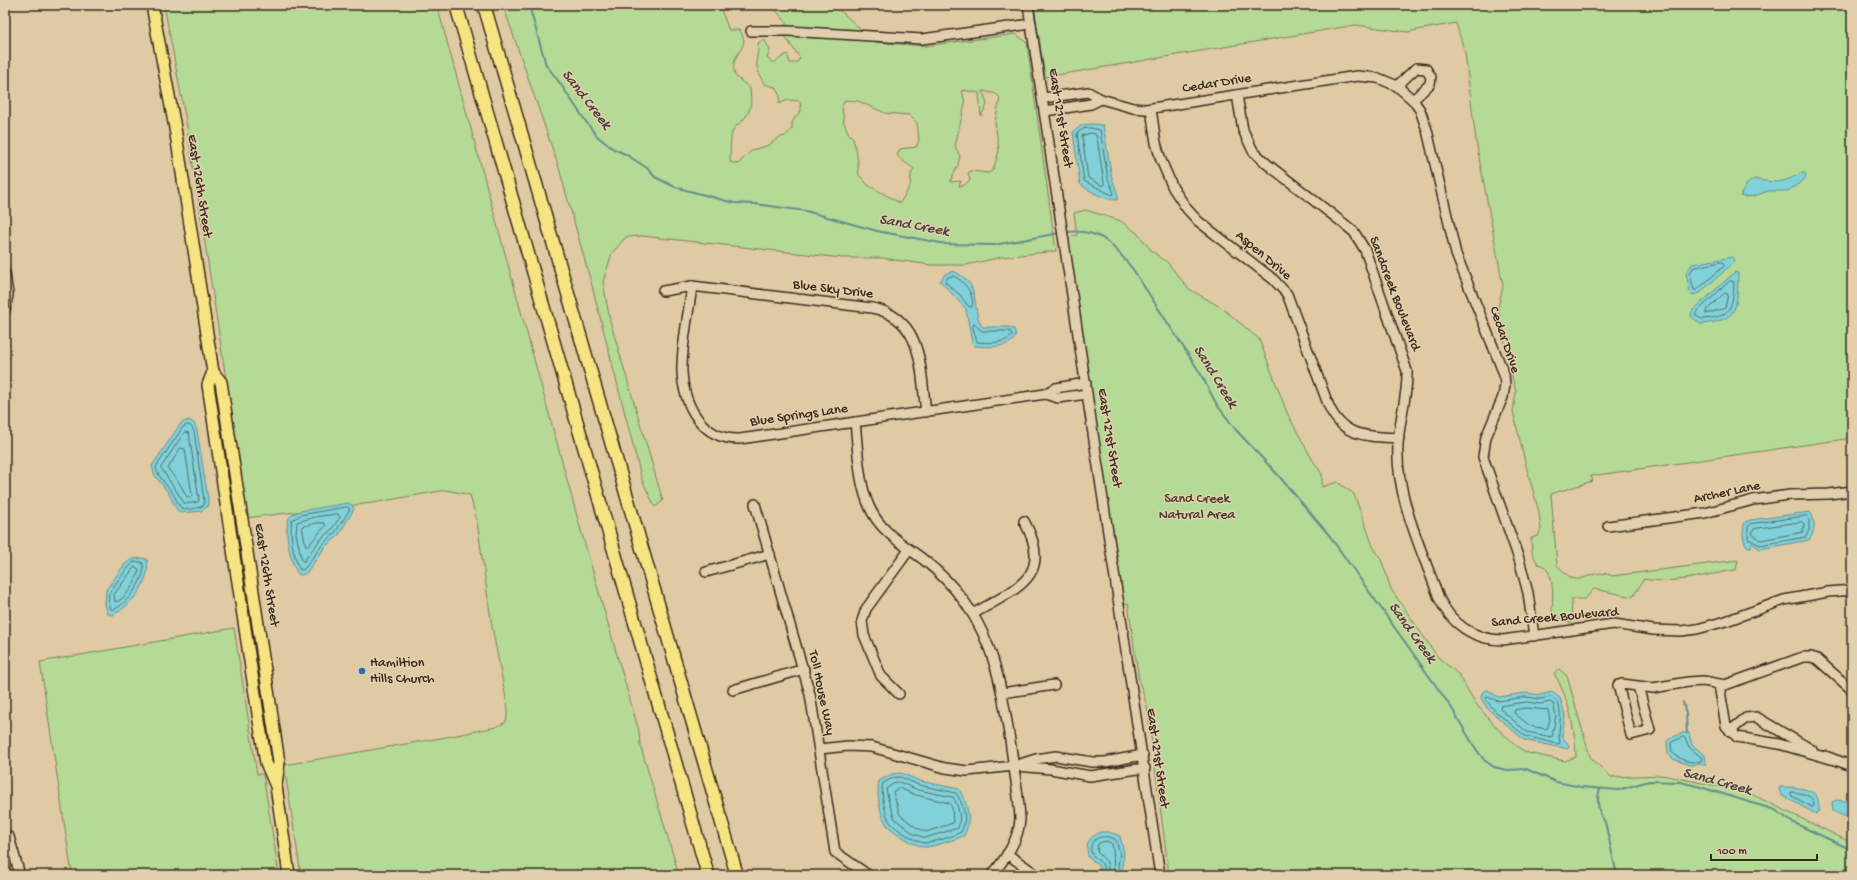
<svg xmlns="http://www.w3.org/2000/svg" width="1857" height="880" font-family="'Gochi Hand',sans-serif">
	<rect width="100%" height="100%" fill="#e0caa4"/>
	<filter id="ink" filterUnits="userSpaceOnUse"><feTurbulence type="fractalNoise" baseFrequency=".025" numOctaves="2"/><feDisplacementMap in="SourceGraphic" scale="8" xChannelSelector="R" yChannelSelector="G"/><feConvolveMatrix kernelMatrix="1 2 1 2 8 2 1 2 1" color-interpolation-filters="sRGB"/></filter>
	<g filter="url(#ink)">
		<g fill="#b4da96" stroke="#78825a" fill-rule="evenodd">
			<path d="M164 5H437L580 527 639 731 640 744 679 875H301L284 765 452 736 496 727 506 722 508 709 492 627 477 522 470 495 446 490 372 503 245 518 246 508 186 121Z"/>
			<path d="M503 5H719L729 30H739C751 46 737 49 734 63 733 66 734 72 735 76L750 88C751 102 753 109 743 120 741 123 736 125 734 128 729 137 731 152 730 162L738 164 752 150 769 145 778 138 785 136 792 129V122L801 110 800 101 788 100 779 104 780 96 775 87 764 84C759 75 755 66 757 56 758 50 759 48 758 43L764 39 770 50 767 58 773 63 787 54 790 63H796L800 58 786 38V22L771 5H831L843 13 874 42 925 46 1016 34 1027 43 1056 251 1002 257 966 265H931L882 258H842L642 236 626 237 612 253 603 282 610 321 663 501 655 507 642 480 592 286 559 168ZM962 90 979 93 981 116 987 105 983 91 996 94 1000 98 995 122 999 151 993 170 989 173 971 171 968 173 970 180 963 186H959L961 181 950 182 958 165 960 156 955 146 965 103ZM845 100 858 101 885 113 909 115 917 123 919 140 916 147 900 149 897 155C902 162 907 163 914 169L911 174 910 186 900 203 868 185 859 175 857 154 853 138 849 134 844 123 842 106Z"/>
			<path d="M1034 5H1852V438L1591 476 1593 481 1551 494 1557 565C1561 569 1567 576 1572 578 1584 583 1595 567 1612 576L1738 560 1736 570C1708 574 1671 585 1644 579L1633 597 1594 589 1585 599H1572L1571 623 1552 615C1552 600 1557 568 1538 564L1532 553 1531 538 1538 536 1541 529 1539 512 1526 466 1513 411 1516 392 1505 349 1504 335 1498 308 1503 286 1476 141 1465 53 1456 23 1407 32 1356 25 1045 77Z"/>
			<path d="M1086 210 1121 221 1137 233 1152 251 1167 262 1189 289 1222 308 1259 339 1288 415 1312 459 1322 474V487L1337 482 1354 494 1373 546 1381 559 1391 589 1437 656 1459 675 1476 704 1498 729 1524 752 1565 761 1576 757C1575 729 1569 698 1554 673L1559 669 1567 676 1590 757 1611 777 1662 775 1747 792 1852 843V875H1169L1147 706 1139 681 1128 603 1124 604 1068 237 1077 235 1074 213Z"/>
			<path d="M234 628 257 774H263L279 875H72L40 662Z"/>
		</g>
		<g fill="#80d1d9" stroke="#648e8e">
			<path d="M1091 124 1103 125 1112 178 1118 195 1117 200C1105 200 1089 191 1080 184L1073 132 1082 125Z"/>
			<path d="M1801 173H1805L1806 177 1804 180 1788 191H1768L1754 196 1745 197 1740 196 1747 184 1754 179C1774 183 1782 184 1801 173Z"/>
			<path d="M1733 257 1735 259 1734 262 1700 293 1693 295 1690 292 1686 273 1692 264Z"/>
			<path d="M953 271C983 284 970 306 982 327H1008L1014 329 1016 335C1012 349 987 347 975 346L972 343 966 309 940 281 945 274Z"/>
			<path d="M1735 272 1738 273C1737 307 1740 321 1700 324L1691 316 1692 311Z"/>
			<path d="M189 420 194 423 197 430 208 499V506L202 511 182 513 177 510 168 492 155 476 152 466 181 423Z"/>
			<path d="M349 503 352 505 354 509 338 536 325 547 307 572 302 575H299C291 567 283 528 289 518 291 514 296 513 300 511Z"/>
			<path d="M1810 512C1816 519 1815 533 1809 540L1760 549 1752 543 1751 547H1748C1742 542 1742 530 1745 522L1750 520Z"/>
			<path d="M143 558 147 559C151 582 132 605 113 615L108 614 105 604 106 590 124 565 132 559Z"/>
			<path d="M1486 689 1498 697 1526 693 1540 695 1552 692 1560 698 1565 715 1562 737 1569 745 1568 749 1524 740 1487 708 1481 698 1482 693Z"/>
			<path d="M1683 733H1689L1692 745 1705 755 1706 764 1689 765 1673 759 1668 753 1667 742 1670 738Z"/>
			<path d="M901 773 920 781 959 789C968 805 972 819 964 836 955 839 934 847 925 847 916 847 894 832 888 826 880 817 876 792 879 781L892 774Z"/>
			<path d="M1780 787C1790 787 1812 787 1817 797 1819 801 1819 806 1819 810L1816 814 1781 795 1779 789Z"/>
			<path d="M1837 800 1845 801 1852 805V820L1833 811 1832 802Z"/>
			<path d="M1100 832H1109L1120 836 1124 853 1122 866 1125 875H1100L1099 866 1088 857C1086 843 1087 839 1100 832Z"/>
		</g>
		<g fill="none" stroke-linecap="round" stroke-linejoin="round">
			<g stroke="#576d69" stroke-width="1">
				<path d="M1091 128 1100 130 1108 179 1114 193 1112 195 1084 181 1077 133 1083 129Z"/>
				<path d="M1091 133 1095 134 1097 138 1104 183 1103 186 1088 178 1082 136Z"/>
				<path d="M1722 262 1724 264V266L1697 290H1694L1690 274 1693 268Z"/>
				<path d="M953 276C964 280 975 295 972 307H969L960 295 945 282 947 278Z"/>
				<path d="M1730 281 1734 282C1733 309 1730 318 1701 319L1696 316V313Z"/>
				<path d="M1725 293 1728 294 1725 308 1706 314V311Z"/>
				<path d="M974 324 982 331H1008L1011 332 1012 336C1004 344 987 343 977 342L973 328Z"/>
				<path d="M188 425 191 426 194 431 204 500V505C200 508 186 511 182 508 178 506 177 501 175 497 170 487 158 479 156 467L183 427Z"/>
				<path d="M185 432 189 433 199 500 198 502 185 504 161 468Z"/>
				<path d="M181 448 185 449 192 495 191 497H187L180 484 168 469Z"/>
				<path d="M347 507 350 509 335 533 323 544 304 569 300 570C294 560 289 532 292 520L301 515Z"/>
				<path d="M338 514 340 517 332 529 319 541 304 561H302L296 533 297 522 315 517Z"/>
				<path d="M1807 516 1809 518V530L1806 537 1760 545 1748 539V527L1751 524Z"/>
				<path d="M1802 522 1804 524 1803 532 1761 540 1752 534 1754 529Z"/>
				<path d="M316 523H324L326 525 308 546H306L302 527Z"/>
				<path d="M134 562H142C150 575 125 607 112 610 109 606 108 600 109 595 110 589 129 566 134 562Z"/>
				<path d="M135 567 139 569C137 580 126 600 115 602L114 595Z"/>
				<path d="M1487 697 1498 701 1526 697 1540 699 1552 697C1567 708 1556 728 1560 743L1558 744 1525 736 1495 711 1486 700Z"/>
				<path d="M1527 702 1540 704 1550 702 1553 704 1556 715 1552 737 1527 732 1500 709 1501 706Z"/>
				<path d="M1527 708 1548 710 1550 720 1547 729 1530 726 1514 713 1515 710Z"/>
				<path d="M1683 737 1685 738 1689 747 1702 758 1701 761C1691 764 1679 760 1672 752L1671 743Z"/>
				<path d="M900 777 919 785 956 793C964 805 968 820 961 832 953 836 933 843 925 843 918 843 895 829 890 822 885 815 880 791 883 783L893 778Z"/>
				<path d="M899 782 918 790 953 797C958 805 962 819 958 828L925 838 914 834 895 819 889 803 886 789 894 783Z"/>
				<path d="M899 788 916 795 949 803 952 807 953 823 926 832 917 828 900 815 893 792Z"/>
				<path d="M1793 792C1803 794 1814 794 1814 806L1812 807 1792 796 1791 793Z"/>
				<path d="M1104 875 1103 865C1100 861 1094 858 1092 854 1086 837 1106 833 1116 840L1120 853 1118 866 1121 875"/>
				<path d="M1109 875 1107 862 1097 852 1098 844C1102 841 1108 840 1112 844 1115 855 1112 864 1115 875"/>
			</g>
			<g stroke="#648e8e" stroke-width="2">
				<path d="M529 5 546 65 557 79 587 123 597 136 612 148 627 155 647 168 655 177 675 187 734 203 755 204 806 211 877 231 946 244 994 245 1060 233"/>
				<path d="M1065 232C1100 228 1111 243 1132 268L1199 371 1217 405 1236 430 1278 475 1329 535 1451 707 1474 746 1484 760 1494 767 1507 770 1526 769 1556 782 1581 787 1618 790 1649 781 1680 782 1697 786 1775 810 1792 822 1852 850"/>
				<path d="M1683 702 1686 714 1687 733"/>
				<path d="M1600 789C1596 801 1598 812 1605 822L1617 875"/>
			</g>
			<defs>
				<g id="minor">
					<path d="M1028 5 1160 875"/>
					<path d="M751 31H788L922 39 1031 24"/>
					<path d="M1397 86 1416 68 1426 69 1431 77 1430 84 1413 100"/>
					<path d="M1237 95 1243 130 1253 151 1267 164 1343 223 1354 232 1365 250 1407 371C1408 396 1399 420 1398 444 1395 496 1422 550 1439 598 1451 624 1474 640 1503 640L1614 624 1653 630 1681 631 1697 629 1726 621 1784 600 1828 592 1852 590"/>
					<path d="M1043 98 1088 92 1101 99 1133 108 1146 109 1357 76 1378 78 1397 86 1413 100 1420 110 1427 130 1456 254 1504 374 1505 385 1503 397 1486 437 1483 457 1519 559 1528 593 1534 636"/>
					<path d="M1151 109 1156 143 1161 160 1173 188 1187 209 1198 221 1273 279 1287 294 1328 404C1342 438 1367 436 1399 438"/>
					<path d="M1045 111 1091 104 1101 99"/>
					<path d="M5 273 8 295 5 310"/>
					<path d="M692 286C689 312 681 347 682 372 684 406 702 440 740 439L1045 394 1056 388 1086 383"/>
					<path d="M663 291 692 286 872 308C924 318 920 369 926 412"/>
					<path d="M1045 394 1058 398 1087 394"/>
					<path d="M855 422C858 449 858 481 869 506 880 532 903 544 924 560 939 572 953 586 964 601 996 645 1003 695 1011 747 1014 771 1019 795 1020 819 1019 840 1005 859 992 875"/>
					<path d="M755 504 810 694 835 852 868 875"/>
					<path d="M1608 526 1705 513 1753 500 1790 495 1829 494 1852 491"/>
					<path d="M706 572 770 554"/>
					<path d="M973 614C1014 589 1056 578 1024 521"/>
					<path d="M1719 685 1726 726 1737 737 1779 744 1831 759"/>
					<path d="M1638 686 1650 730 1631 735 1618 685 1622 684 1653 688 1688 682 1703 681 1725 685 1803 657H1811L1817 659 1852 690"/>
					<path d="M733 690 804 669"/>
					<path d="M1002 693 1054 685"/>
					<path d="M899 694 881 676 864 635 862 621 866 609 909 550"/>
					<path d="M1730 731 1746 718 1756 717 1812 750"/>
					<path d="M819 749 848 746 872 747 945 768 967 771 1014 766 1036 759 1056 756 1092 762H1105L1143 755"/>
					<path d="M1825 756 1852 766"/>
					<path d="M1017 766 1051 769 1090 776 1145 768"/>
					<path d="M9 837 20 875"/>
					<path d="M1007 854 1037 875"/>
				</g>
				<g id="major">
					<path d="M152 5 175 128 213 372 208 385 260 727 266 763 276 786 289 875"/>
					<path d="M213 372 221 382 279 762 276 785"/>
				</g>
				<g id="highway">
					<path d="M456 5 708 875"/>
					<path d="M484 5 737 875"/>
				</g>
			</defs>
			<use href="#minor" stroke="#3b2a1e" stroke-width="12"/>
			<use href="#major" stroke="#3b2a1e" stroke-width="14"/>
			<use href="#highway" stroke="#3b2a1e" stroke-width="15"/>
			<use href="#minor" stroke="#e2cfad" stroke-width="9"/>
			<use href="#major" stroke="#f6e381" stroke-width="11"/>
			<use href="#highway" stroke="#f6e381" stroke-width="12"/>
		</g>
	</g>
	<circle fill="#1f6fb2" stroke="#e2cfad" stroke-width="1.5" cx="362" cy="671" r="4"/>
	<g text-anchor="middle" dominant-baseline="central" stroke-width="3" stroke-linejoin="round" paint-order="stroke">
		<g font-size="14" fill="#3b2a1e" stroke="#e2cfad">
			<text transform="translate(1217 84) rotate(-9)">Cedar Drive</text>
			<text transform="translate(1060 118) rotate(81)">East 121st Street</text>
			<text transform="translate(199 186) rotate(81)">East 126th Street</text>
			<text transform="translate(1263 256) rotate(40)">Aspen Drive</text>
			<text transform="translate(833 290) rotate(7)">Blue Sky Drive</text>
			<text transform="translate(1394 294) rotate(69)">Sandcreek Boulevard</text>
			<text transform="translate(1504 340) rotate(71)">Cedar Drive</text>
			<text transform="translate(799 416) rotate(-8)">Blue Springs Lane</text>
			<text transform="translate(1109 438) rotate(81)">East 121st Street</text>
			<text transform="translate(1727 493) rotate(-12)">Archer Lane</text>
			<text transform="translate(266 575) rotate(81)">East 126th Street</text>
			<text transform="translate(1555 618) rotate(-5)">Sand Creek Boulevard</text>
			<text transform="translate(821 693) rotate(78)">Toll House Way</text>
			<text transform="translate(1157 758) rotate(82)">East 121st Street</text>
		</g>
		<g font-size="14" fill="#473c2a" stroke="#e2cfad">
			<text x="1197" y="499">Sand Creek<tspan x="1197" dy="16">Natural Area</tspan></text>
		</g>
		<g font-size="14" fill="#3b2a1e" stroke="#e2cfad" text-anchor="start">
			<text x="370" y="663">Hamiltion<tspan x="370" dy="16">Hills Church</tspan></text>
		</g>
		<g font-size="15" font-style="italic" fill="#45433a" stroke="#e2cfad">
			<text transform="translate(586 100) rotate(52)">Sand Creek</text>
			<text transform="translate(914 226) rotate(10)">Sand Creek</text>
			<text transform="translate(1215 377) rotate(58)">Sand Creek</text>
			<text transform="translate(1412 633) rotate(54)">Sand Creek</text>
			<text transform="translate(1717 782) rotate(15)">Sand Creek</text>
		</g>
	</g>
	<rect width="1857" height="880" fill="none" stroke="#e2cfad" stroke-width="20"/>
	<rect x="10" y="10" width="1837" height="860" fill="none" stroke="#3b2a1e" stroke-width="1.5" filter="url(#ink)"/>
	<path d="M1711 854v6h106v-6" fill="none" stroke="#3b2a1e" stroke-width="2"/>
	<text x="1717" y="854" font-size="12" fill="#3b2a1e" stroke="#e2cfad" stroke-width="3" paint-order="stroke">100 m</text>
</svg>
